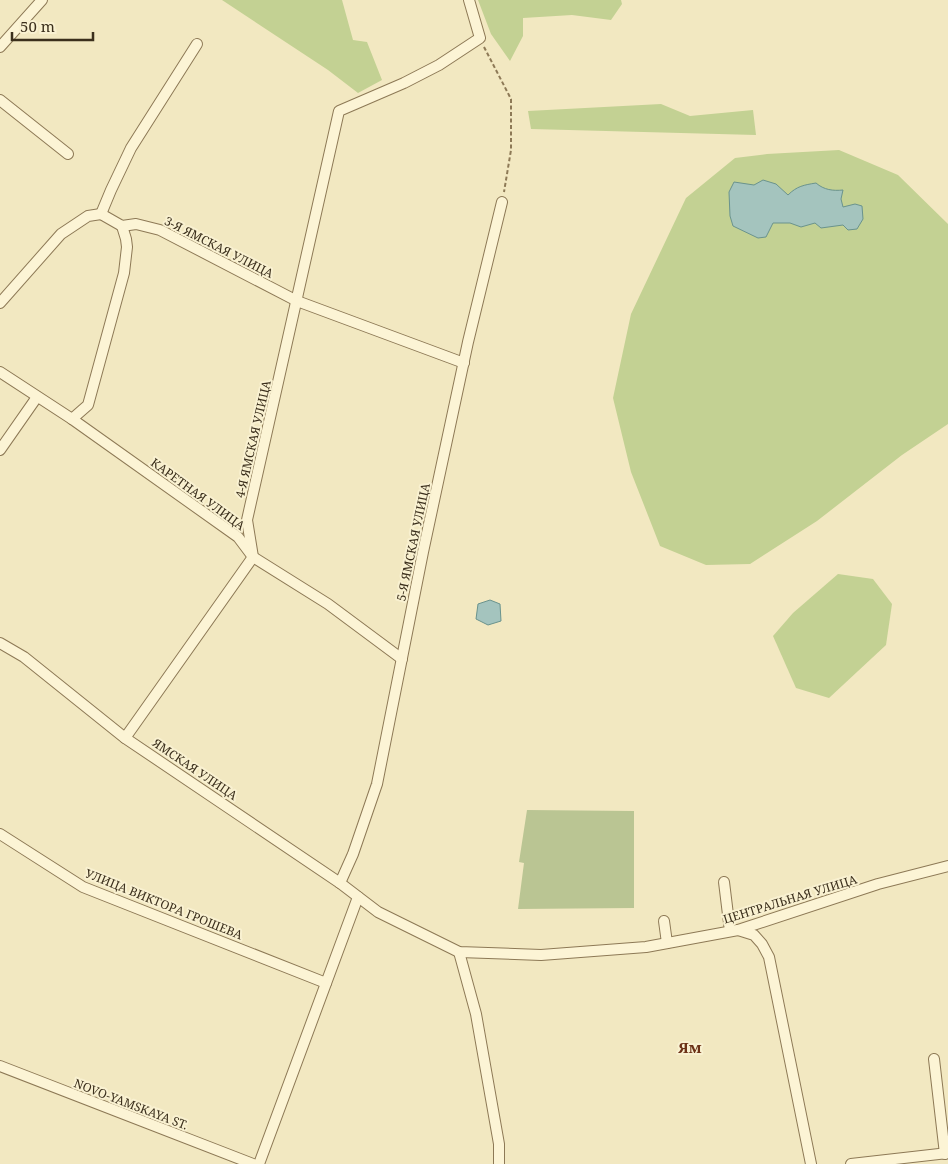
<svg xmlns="http://www.w3.org/2000/svg" width="948" height="1164" font-family="'Noto Serif',serif">
	<rect width="100%" height="100%" fill="#f2e8c1"/>
	<g fill="#c3d193">
		<path d="M222 0H342L353 40 367 42 382 80 358 93 328 70Z"/>
		<path d="M478 0H621L622 4 611 20 572 15 523 18V36L510 61 491 34Z"/>
		<path d="M661 104 690 116 753 110 756 135 531 129 528 111Z"/>
		<path d="M839 150 898 175 948 224V424L902 455 817 521 750 564 706 565 660 546 631 472 613 398 631 314 686 198 735 158 767 154Z"/>
		<path d="M838 574 873 579 892 604 886 645 829 698 796 688 773 636 793 613Z"/>
	</g>
	<path fill="#bac593" d="M527 810 634 811V908L518 909 524 863 519 862Z"/>
	<g fill="#a4c4be" stroke="#6a938d">
		<path d="M763 180 776 184 788 195C797 186 804 185 816 183 824 190 833 191 843 190L841 199 843 207 855 204 862 206 863 219 857 229 848 230 843 225 821 228 815 223 801 227 790 223H773L766 237 758 238 733 226 730 216 729 192 734 182 754 185Z"/>
		<path d="M490 600 500 604 501 621 488 625 476 619 478 604Z"/>
	</g>
	<g fill="none" stroke-linecap="round" stroke-linejoin="round">
		<defs>
			<g id="minor">
				<path d="M0 47 42 0"/>
				<path d="M0 100 68 154"/>
				<path d="M101 214 122 226 136 224 160 230 297 301 464 363"/>
				<path d="M101 214 111 190 131 148 197 44"/>
				<path d="M0 303 61 234 88 216 101 214"/>
				<path d="M0 372 72 419 238 537 253 557 328 604 402 659"/>
				<path d="M72 419 88 405 124 273 127 247 126 239 122 226"/>
				<path d="M0 450 37 397"/>
				<path d="M0 643 24 657 125 738 340 883 378 912 459 952 541 955 646 947 738 930 878 884 948 866"/>
				<path d="M125 738 253 557 247 520 339 111 404 83 439 65 480 38 469 0"/>
				<path d="M0 834 83 887 326 983"/>
				<path d="M724 882 730 931"/>
				<path d="M340 883 353 854 377 784 423 552 468 342 502 202"/>
				<path d="M664 921 667 943"/>
				<path d="M738 930 754 935 762 944 769 957 811 1164"/>
				<path d="M459 952 476 1014 499 1144V1164"/>
				<path d="M934 1059 945 1154"/>
				<path d="M0 1066 253 1164"/>
				<path d="M259 1164 358 897"/>
				<path d="M851 1164 948 1153"/>
			</g>
		</defs>
		<use href="#minor" stroke="#8d7956" stroke-width="12"/>
		<path stroke="#8d7956" stroke-width="2" stroke-dasharray="4 2.5" stroke-linecap="butt" d="M484 47 511 99V150L504 192"/>
		<use href="#minor" stroke="#fcf4d5" stroke-width="10"/>
	</g>
	<g text-anchor="middle" dominant-baseline="central" stroke-width="4" stroke-linejoin="round" paint-order="stroke">
		<g font-size="12" fill="#3b2f1c" stroke="#f9f1d1">
			<text transform="translate(219 247) rotate(27)">3-Я ЯМСКАЯ УЛИЦА</text>
			<text transform="translate(253 439) rotate(-77)">4-Я ЯМСКАЯ УЛИЦА</text>
			<text transform="translate(198 494) rotate(36)">КАРЕТНАЯ УЛИЦА</text>
			<text transform="translate(413 542) rotate(-78)">5-Я ЯМСКАЯ УЛИЦА</text>
			<text transform="translate(195 769) rotate(34)">ЯМСКАЯ УЛИЦА</text>
			<text transform="translate(790 899) rotate(-17)">ЦЕНТРАЛЬНАЯ УЛИЦА</text>
			<text transform="translate(164 904) rotate(22)">УЛИЦА ВИКТОРА ГРОШЕВА</text>
			<text transform="translate(131 1104) rotate(21)">NOVO-YAMSKAYA ST.</text>
		</g>
		<g font-size="15" font-weight="bold" fill="#6c3217" stroke="#f9f1d1">
			<text x="690" y="1047">Ям</text>
		</g>
	</g>
	<path d="M12 32v8h81v-8" fill="none" stroke="#3b2f1c" stroke-width="2.5"/>
	<text x="20" y="32" font-size="15" fill="#3b2f1c" stroke="#f9f1d1" stroke-width="4" paint-order="stroke">50 m</text>
</svg>
